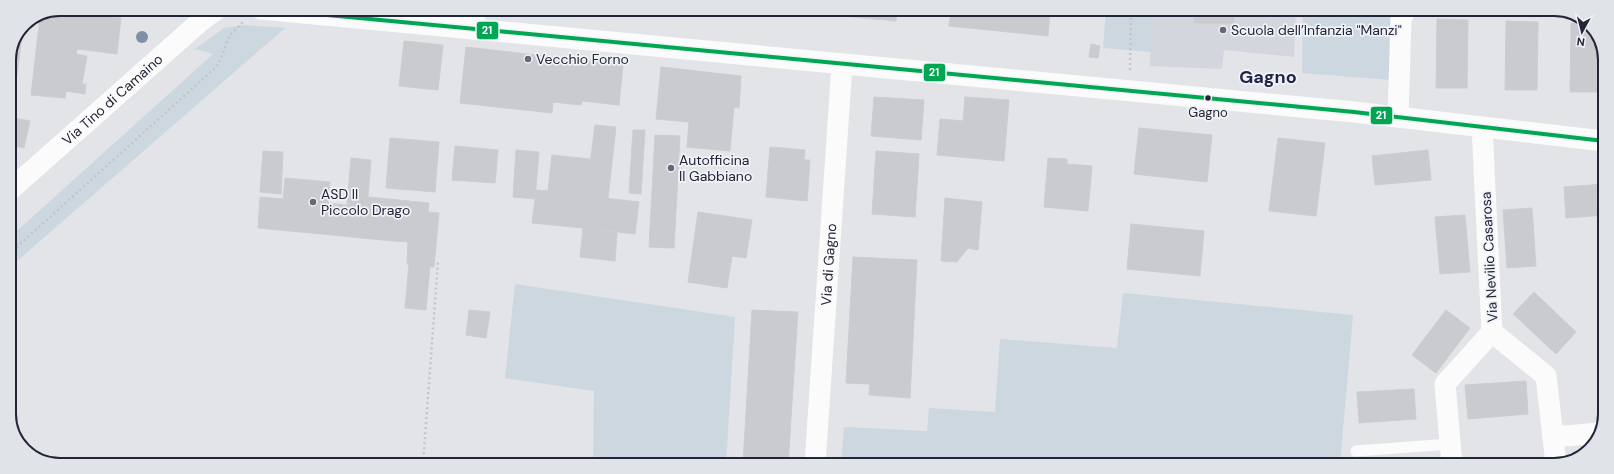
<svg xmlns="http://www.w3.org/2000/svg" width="1614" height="474" font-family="'DM Sans',sans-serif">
	<rect width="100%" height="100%" fill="#e2e4e8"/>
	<path fill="#d4d6dd" d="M1151 10H1296L1294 57 1224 50 1222 69 1150 66Z"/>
	<g fill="#cdd7e0">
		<path d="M1106 10H1151V52L1103 48Z"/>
		<path d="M1303 10 1393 11 1391 80 1302 73Z"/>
		<path d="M244 25 285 28 9 268V223L12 221 18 230 213 54 195 49 224 28Z"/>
		<path d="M515 284 735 317 726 464H593L594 391 505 378Z"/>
		<path d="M1123 293 1353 315 1340 465 841 464 844 427 927 431 929 408 995 412 1000 339 1117 348Z"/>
	</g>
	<g fill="#cacbce" stroke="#cbcdd1">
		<path d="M57 10 121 18 117 54 77 49 76 54 87 56 82 84H86L85 94 66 91 65 98 31 95 40 17Z"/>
		<path d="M799 10H897L896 21 799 12Z"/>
		<path d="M951 10H1050L1048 36 949 26Z"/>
		<path d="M1194 10H1252V14H1234V23H1194Z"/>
		<path d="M1437 19 1468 20 1467 88H1436Z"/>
		<path d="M1506 21 1538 22 1537 90H1505Z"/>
		<path d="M1571 23 1587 24 1594 29 1602 50 1601 92H1570Z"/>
		<path d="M23 26 17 76 9 75V60Z"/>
		<path d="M404 41 443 45 438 90 399 86Z"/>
		<path d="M1091 44 1100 46 1098 58 1089 57Z"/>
		<path d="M466 47 623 65 619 105 582 101 581 105 553 102 552 113 460 103Z"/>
		<path d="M661 67 741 76 739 108 734 107 730 151 687 147 689 122 656 119Z"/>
		<path d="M874 97 924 100 921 140 871 136Z"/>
		<path d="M965 97 1009 100 1004 161 937 155 940 119 963 121Z"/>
		<path d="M9 117 30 121 24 148 11 145 9 155Z"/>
		<path d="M595 125 616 127 608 198 586 196Z"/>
		<path d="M1139 128 1212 135 1207 182 1134 174Z"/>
		<path d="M633 130H645L641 194 629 193Z"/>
		<path d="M655 135 680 136 674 248 649 247Z"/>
		<path d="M390 138 439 142 435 192 386 188Z"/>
		<path d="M1278 138 1325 143 1316 216 1269 211Z"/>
		<path d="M455 146 498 150 495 183 452 180Z"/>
		<path d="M770 147 805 150 804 160H810L807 201 766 197Z"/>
		<path d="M516 150 539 152 535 199 513 197Z"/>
		<path d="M1428 150 1431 180 1375 185 1372 156Z"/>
		<path d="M263 151 283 152 281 194 260 192Z"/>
		<path d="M876 151 919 154 915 217 872 214Z"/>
		<path d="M552 155 590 159 583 228 532 223 536 190 548 191Z"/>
		<path d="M351 158 371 160 368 197 429 203 428 212 347 205Z"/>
		<path d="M1048 158 1067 159V164L1092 166 1088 211 1044 207Z"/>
		<path d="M285 178 330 182 328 204H335L332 235 258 228 260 197 283 199Z"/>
		<path d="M1604 184V215L1566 218 1564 187Z"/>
		<path d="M586 196 639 202 635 234 583 228Z"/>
		<path d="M945 198 982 202 978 250 968 248 957 262 941 261Z"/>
		<path d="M335 204 365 207 362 238 332 235Z"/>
		<path d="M365 207 397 209 394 241 362 238Z"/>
		<path d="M1532 208 1536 266 1507 268 1503 210Z"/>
		<path d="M397 209 439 213 434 267 407 264 408 242 394 241Z"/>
		<path d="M698 212 752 220 746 258 732 256 727 288 688 282Z"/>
		<path d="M1465 215 1470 272 1440 274 1435 217Z"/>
		<path d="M1131 224 1204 231 1200 276 1127 269Z"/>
		<path d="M583 228 617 233 615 261 580 257Z"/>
		<path d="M853 257 917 260 910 398 869 395 870 384 846 383Z"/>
		<path d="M409 264 430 266 426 310 405 308Z"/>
		<path d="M1534 292 1576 332 1556 354 1513 314Z"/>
		<path d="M469 310 490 312 486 338 466 335Z"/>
		<path d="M752 310 798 312 788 464H743Z"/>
		<path d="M1446 310 1470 328 1436 373 1412 355Z"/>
		<path d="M1526 381 1528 414 1468 419 1465 385Z"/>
		<path d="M1414 389 1416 419 1359 423 1357 392Z"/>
		<path d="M1587 451 1585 454 1575 458 1574 452Z"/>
	</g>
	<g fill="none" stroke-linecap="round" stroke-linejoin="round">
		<g stroke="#c3c5cb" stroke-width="2.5" stroke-dasharray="2 3" stroke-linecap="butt">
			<path d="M1130 70 1131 10"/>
			<path d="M9 232 18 245"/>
			<path d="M9 254 214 69 219 63 230 35 244 21"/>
			<path d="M423 464 438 262"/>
		</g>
		<path stroke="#fbfbfc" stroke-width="11" d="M1356 451 1450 444"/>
		<g stroke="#fbfbfc" stroke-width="21">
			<path d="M261 9 1354 112 1604 141"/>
			<path d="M472 29 476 9"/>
			<path d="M1398 117 1401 19 1405 11"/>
			<path id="s1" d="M9 191 202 20 217 9"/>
			<path d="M1492 332 1546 376 1556 464"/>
			<path d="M1553 437 1600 433"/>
			<path id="s2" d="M815 464 842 64"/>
			<path d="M1452 465 1445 384 1492 332 1482 127"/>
		</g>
		<defs>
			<path id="bus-1" d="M264 9 1354 112 1604 141"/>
		</defs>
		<use href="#bus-1" stroke="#f0f3f7" stroke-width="7"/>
		<use href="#bus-1" stroke="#00a651" stroke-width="4"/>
	</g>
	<circle fill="#8090a4" cx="142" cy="37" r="6"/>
	<g fill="#656876" stroke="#f0f3f7" stroke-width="1.5">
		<circle cx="1223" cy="30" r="4"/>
		<circle cx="528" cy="59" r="4"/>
		<circle cx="671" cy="168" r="4"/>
		<circle cx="313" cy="202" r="4"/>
	</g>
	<circle fill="#222538" stroke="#f0f3f7" stroke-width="1.5" cx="1208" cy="98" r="3.5"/>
	<g text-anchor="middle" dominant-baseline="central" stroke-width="3.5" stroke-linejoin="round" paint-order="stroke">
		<g font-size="13" fill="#222538" stroke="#f0f3f7">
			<text x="1208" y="112">Gagno</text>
		</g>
		<g font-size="14" fill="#222538" stroke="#f0f3f7" text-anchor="start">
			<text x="1231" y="30">Scuola dell’Infanzia "Manzi"</text>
			<text x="536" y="59">Vecchio Forno</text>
			<text x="679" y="160">Autofficina<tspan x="679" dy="16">Il Gabbiano</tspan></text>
			<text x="321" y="194">ASD Il<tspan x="321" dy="16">Piccolo Drago</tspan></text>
		</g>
		<g font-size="14" fill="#222538" stroke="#f0f3f7">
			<text stroke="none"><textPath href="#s1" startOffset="138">Via Tino di Camaino</textPath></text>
			<text transform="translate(1489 257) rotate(-93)">Via Nevilio Casarosa</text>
			<text stroke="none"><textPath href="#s2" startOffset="200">Via di Gagno</textPath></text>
		</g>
		<g font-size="18" font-weight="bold" fill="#202449" stroke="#f0f3f7">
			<text x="1268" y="77">Gagno</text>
		</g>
	</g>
	<path d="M0 0H1614V474H0ZM60 16H1554A44 44 0 0 1 1598 60V414A44 44 0 0 1 1554 458H60A44 44 0 0 1 16 414V60A44 44 0 0 1 60 16Z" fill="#e0e3e8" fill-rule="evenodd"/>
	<path fill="none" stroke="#222538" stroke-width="2" d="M60 16H1554A44 44 0 0 1 1598 60V414A44 44 0 0 1 1554 458H60A44 44 0 0 1 16 414V60A44 44 0 0 1 60 16Z"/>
	<g stroke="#f0f3f7" stroke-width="1.5">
		<rect x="476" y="21" width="23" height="19" rx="4" fill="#00a651"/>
		<rect x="923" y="63" width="23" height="19" rx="4" fill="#00a651"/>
		<rect x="1370" y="106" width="23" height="19" rx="4" fill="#00a651"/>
	</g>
	<g font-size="11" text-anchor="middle" font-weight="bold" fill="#fff">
		<text x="487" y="34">21</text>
		<text x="934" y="76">21</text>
		<text x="1381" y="119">21</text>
	</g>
	<g transform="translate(1582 32) rotate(187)" stroke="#f0f3f7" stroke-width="3" paint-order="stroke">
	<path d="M0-3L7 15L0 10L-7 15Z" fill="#222538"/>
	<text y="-6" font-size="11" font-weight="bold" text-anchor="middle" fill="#222538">N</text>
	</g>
</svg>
